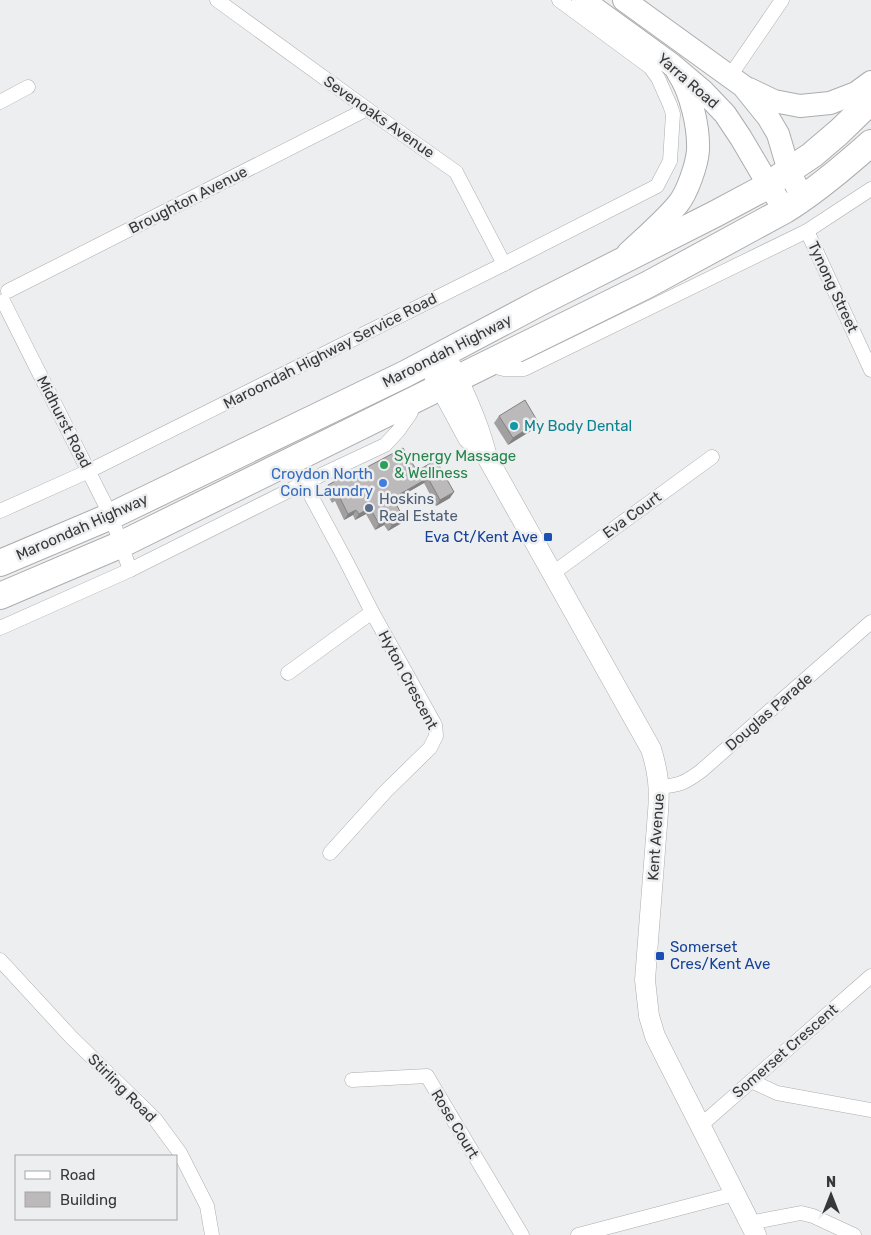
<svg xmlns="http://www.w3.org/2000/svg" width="871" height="1235" font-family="Rubik,sans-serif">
	<rect width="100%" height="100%" fill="#edeeef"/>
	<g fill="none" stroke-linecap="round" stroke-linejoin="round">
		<defs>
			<g id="street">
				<path d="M217 0 367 109 456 172 504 264"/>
				<path d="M730 76 782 0"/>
				<path d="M0 102 28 87"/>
				<path d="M807 231 871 370"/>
				<path d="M8 291 367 109"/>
				<path d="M3 301 111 516 130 570"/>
				<path d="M489 365 504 369H524L807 231 871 189"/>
				<path d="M304 483 345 559 372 612 435 725 436 736 430 748 386 791 330 853"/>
				<path d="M0 511 89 471 504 264 657 186 670 161 673 114 670 105 658 78 650 67 559 0"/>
				<path d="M553 573 712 457"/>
				<path d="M0 628 130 570 304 483 385 445 398 431 410 414 415 401"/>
				<path d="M288 673 372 612"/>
				<path d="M659 787C680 785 685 783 701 771L871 622"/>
				<path d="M0 960 71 1037 155 1119 180 1153 207 1206 212 1235"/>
				<path d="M352 1080 427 1076 522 1235"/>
				<path d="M751 1081 777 1093 871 1110"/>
				<path d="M700 1126 871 976"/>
				<path d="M749 1223 801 1213 813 1216 854 1235"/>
				<path d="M578 1235 734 1194"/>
			</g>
			<g id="secondary">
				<path d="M445 354C461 386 477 418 486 453"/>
				<path d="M434 375 468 438 487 457 651 749C658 771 660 788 658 812L645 980 649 1016 655 1036 665 1056 756 1235"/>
			</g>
			<g id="primary">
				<path d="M583 0 671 64 704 92 725 114 741 138 768 184 785 210"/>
				<path d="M624 0 743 86 768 117 778 134 789 171 803 199"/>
				<path d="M749 89 774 101 800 106 830 103 856 93 871 82"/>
				<path d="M628 253C645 237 663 222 678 204 687 193 697 165 698 150 699 128 691 92 678 73"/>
			</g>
			<g id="highway">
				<path d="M0 563 111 516 405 374 539 303 715 214 760 190 812 155 839 132 871 101"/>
				<path d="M0 596 122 544 647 285 785 210C816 191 844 167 871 143"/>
			</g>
		</defs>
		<use href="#street" stroke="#adadaf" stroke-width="15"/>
		<use href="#secondary" stroke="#adadaf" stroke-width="21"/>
		<use href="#primary" stroke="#adadaf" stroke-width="24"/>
		<use href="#highway" stroke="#adadaf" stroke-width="28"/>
		<use href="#street" stroke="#fff" stroke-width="14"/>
		<use href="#secondary" stroke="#fff" stroke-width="20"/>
		<use href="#primary" stroke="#fff" stroke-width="22"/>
		<use href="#highway" stroke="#fff" stroke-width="26"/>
	</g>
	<g fill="#a19fa0">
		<path d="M499 416 534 429 508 445 494 423Z"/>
		<path d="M436 460 450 498 436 506 424 483 394 500 404 519 400 524 388 531 384 525 375 530 366 514 355 520 353 515 344 520 335 501 332 503 325 490 328 485 352 475 417 471Z"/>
	</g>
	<g fill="#838282">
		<path d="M538 422 534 429 508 445 513 438Z"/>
		<path d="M428 478 424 483 389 503 393 498Z"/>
		<path d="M454 492 450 498 436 506 440 500Z"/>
		<path d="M370 508 366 514 355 520 359 514Z"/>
		<path d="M356 510 353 515 344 520 348 514Z"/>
		<path d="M388 519 384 525 375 530 379 524Z"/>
		<path d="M404 519 400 524 388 531 392 525Z"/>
	</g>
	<g fill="#bbb9ba" stroke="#838282">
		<path d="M525 400 538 422 513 438 499 416Z"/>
		<path d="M403 448 417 471 436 460 454 492 440 500 428 478 393 498 404 519 392 525 388 519 379 524 370 508 359 514 356 510 348 514 339 496 336 498 328 485 350 473 352 475Z"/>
	</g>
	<circle fill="#0f9aa8" stroke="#edeeef" stroke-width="2" cx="514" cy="426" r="5"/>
	<circle fill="#2e9e5b" stroke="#edeeef" stroke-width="2" cx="384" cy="465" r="5"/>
	<circle fill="#3f7fe0" stroke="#edeeef" stroke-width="2" cx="383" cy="483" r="5"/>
	<circle fill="#5c6f8a" stroke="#edeeef" stroke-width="2" cx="369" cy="508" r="5"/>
	<g fill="#1a4fb4" stroke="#edeeef" stroke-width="2">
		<rect x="543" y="532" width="10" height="10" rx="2.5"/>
		<rect x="655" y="951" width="10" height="10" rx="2.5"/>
	</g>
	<g text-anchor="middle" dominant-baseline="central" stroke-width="5" stroke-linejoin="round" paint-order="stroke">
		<g font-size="15" fill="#383839" stroke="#edeeef">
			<text transform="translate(688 81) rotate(41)">Yarra Road</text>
			<text transform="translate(379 117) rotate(35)">Sevenoaks Avenue</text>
			<text transform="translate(188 200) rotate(-27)">Broughton Avenue</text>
			<text transform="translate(833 287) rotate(65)">Tynong Street</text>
			<text transform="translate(330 351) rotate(-27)">Maroondah Highway Service Road</text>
			<text transform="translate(447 351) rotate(-27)">Maroondah Highway</text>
			<text transform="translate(64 422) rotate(63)">Midhurst Road</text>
			<text transform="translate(632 515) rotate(-36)">Eva Court</text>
			<text transform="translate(82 527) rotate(-24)">Maroondah Highway</text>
			<text transform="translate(408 680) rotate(62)">Hyton Crescent</text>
			<text transform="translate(769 712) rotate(-41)">Douglas Parade</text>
			<text transform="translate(656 837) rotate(-86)">Kent Avenue</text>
			<text transform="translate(785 1051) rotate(-41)">Somerset Crescent</text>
			<text transform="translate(122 1088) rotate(45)">Stirling Road</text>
			<text transform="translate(455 1124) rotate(59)">Rose Court</text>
		</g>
		<g font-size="15" fill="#0d838f" stroke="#edeeef" text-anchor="start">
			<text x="524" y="426">My Body Dental</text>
		</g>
		<g font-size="15" fill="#27864d" stroke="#edeeef" text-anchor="start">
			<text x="394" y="456">Synergy Massage<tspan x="394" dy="17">&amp; Wellness</tspan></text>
		</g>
		<g font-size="15" fill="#366cbe" stroke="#edeeef" text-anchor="end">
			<text x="373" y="474">Croydon North<tspan x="373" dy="17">Coin Laundry</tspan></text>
		</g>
		<g font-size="15" fill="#4e5e75" stroke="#edeeef" text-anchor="start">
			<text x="379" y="499">Hoskins<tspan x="379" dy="17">Real Estate</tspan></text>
		</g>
		<g font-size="15" fill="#164399" stroke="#edeeef" text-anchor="end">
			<text x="538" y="537">Eva Ct/Kent Ave</text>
			<text x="670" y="947" text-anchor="start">Somerset<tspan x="670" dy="17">Cres/Kent Ave</tspan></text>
		</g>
	</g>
	<rect x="15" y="1155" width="162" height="65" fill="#edeeef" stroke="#a5a5a6"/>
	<rect x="25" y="1171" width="25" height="8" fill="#ffffff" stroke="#a5a5a6"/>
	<text x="60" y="1180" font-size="15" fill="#383839">Road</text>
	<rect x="25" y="1192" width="25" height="15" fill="#bbb9ba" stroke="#a5a5a6"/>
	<text x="60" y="1205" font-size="15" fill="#383839">Building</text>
	<g transform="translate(831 1195)" stroke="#edeeef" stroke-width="4" paint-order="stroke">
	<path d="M0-4L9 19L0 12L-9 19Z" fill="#383839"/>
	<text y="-8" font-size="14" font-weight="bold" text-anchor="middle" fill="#383839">N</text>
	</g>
</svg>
